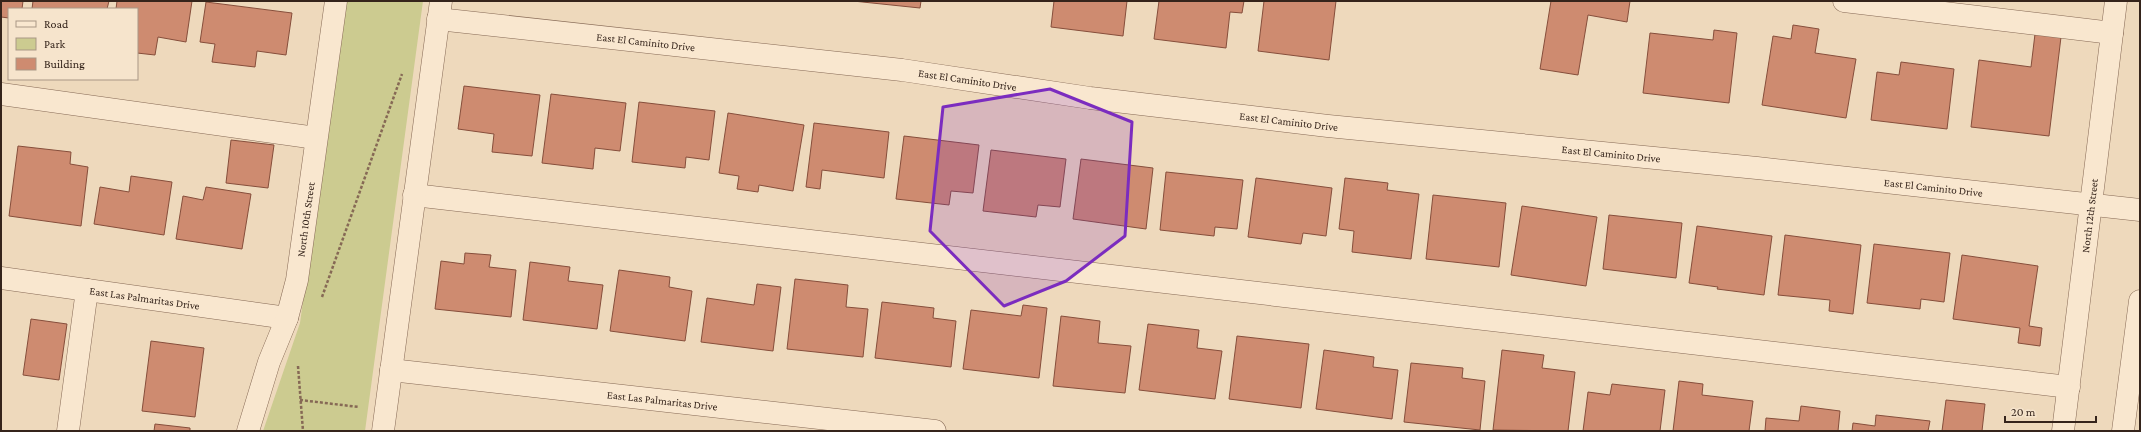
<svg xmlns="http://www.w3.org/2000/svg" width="2141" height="432" font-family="'Crimson Pro',serif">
	<rect width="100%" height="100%" fill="#eed9bc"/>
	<path fill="#cccb90" d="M344 1H423L365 431H263L300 323Z"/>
	<g fill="#ce8b70" stroke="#864e3b">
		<path d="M1 1H23L22 9H9V18L1 17Z"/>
		<path d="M33 1H109L107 9H32Z"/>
		<path d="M117 1H192L186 42 158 37 155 55 137 53V9H116Z"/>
		<path d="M853 1H921L920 8Z"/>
		<path d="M1054 1H1127L1123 36 1051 27Z"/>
		<path d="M1159 1H1244L1242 13 1230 12 1226 48 1154 39Z"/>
		<path d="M1264 1H1336L1329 60 1258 51Z"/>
		<path d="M1551 1H1630L1627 22 1588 15 1578 75 1540 69Z"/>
		<path d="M206 2 292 13 286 55 257 51 255 67 212 62 215 44 200 42Z"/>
		<path d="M1793 25 1819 29 1815 53 1856 59 1846 118 1762 105 1773 36 1791 39Z"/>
		<path d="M1714 30 1737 33 1729 103 1643 93 1650 33 1713 40Z"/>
		<path d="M2035 34 2061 37 2049 136 1971 127 1979 60 2031 67Z"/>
		<path d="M1901 62 1954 69 1947 129 1871 120 1877 72 1899 75Z"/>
		<path d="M464 86 540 95 532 156 492 152 494 134 458 129Z"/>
		<path d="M551 94 626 103 620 151 595 148 593 169 542 163Z"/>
		<path d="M639 102 715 111 709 160 686 157 685 168 632 162Z"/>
		<path d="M728 113 804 125 793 191 759 185 758 192 737 189 739 176 719 173Z"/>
		<path d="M814 123 889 132 884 178 822 170 820 189 806 187Z"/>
		<path d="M904 136 979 145 973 193 951 191 949 205 896 199Z"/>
		<path d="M231 140 274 145 268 188 226 183Z"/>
		<path d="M18 146 71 152 70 164 88 167 81 226 9 216Z"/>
		<path d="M991 150 1066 159 1060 207 1038 205 1036 217 983 211Z"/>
		<path d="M1081 159 1153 168 1146 229 1073 219Z"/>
		<path d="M1166 172 1243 180 1237 229 1215 227 1214 236 1160 230Z"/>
		<path d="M131 176 172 182 164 235 94 224 100 187 129 192Z"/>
		<path d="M1256 178 1332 188 1326 236 1303 233 1301 244 1248 237Z"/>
		<path d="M1345 178 1388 183 1387 190 1419 194 1411 259 1352 252 1354 231 1339 229Z"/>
		<path d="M206 187 251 194 242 249 176 239 183 196 203 200Z"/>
		<path d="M1433 195 1506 203 1499 267 1426 259Z"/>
		<path d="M1522 206 1597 217 1586 286 1511 275Z"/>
		<path d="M1609 215 1682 223 1676 278 1603 269Z"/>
		<path d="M1697 226 1772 236 1764 295 1717 289 1718 287 1689 283Z"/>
		<path d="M1785 235 1861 245 1853 314 1829 311 1830 300 1778 295Z"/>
		<path d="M1874 244 1950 253 1944 302 1921 299 1920 309 1867 303Z"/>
		<path d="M465 253 491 255 489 267 516 270 511 317 435 309 441 261 464 264Z"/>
		<path d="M1962 255 2038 266 2029 326 2042 328 2040 346 2018 343 2020 328 1953 319Z"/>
		<path d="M530 262 570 267 568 281 603 285 597 329 523 320Z"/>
		<path d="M619 270 670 277 669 287 692 291 685 341 610 331Z"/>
		<path d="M795 279 848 285 846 307 868 309 863 357 787 349Z"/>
		<path d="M757 284 781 287 773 351 701 342 707 298 754 305Z"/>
		<path d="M882 302 934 308 933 318 956 321 951 367 875 358Z"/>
		<path d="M1023 305 1047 308 1039 378 963 369 971 310 1021 316Z"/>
		<path d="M1061 316 1100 321 1098 343 1131 346 1125 393 1053 386Z"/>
		<path d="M31 319 67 324 59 380 23 375Z"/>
		<path d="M1148 324 1199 330 1197 348 1222 351 1215 399 1139 390Z"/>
		<path d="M1237 336 1309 344 1301 408 1229 399Z"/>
		<path d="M151 341 204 348 195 417 142 411Z"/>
		<path d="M1324 350 1374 357 1373 367 1398 370 1392 419 1316 409Z"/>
		<path d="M1502 350 1544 355 1542 368 1575 372 1568 431 1493 430Z"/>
		<path d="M1411 363 1463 368 1462 378 1485 381 1480 430 1404 422Z"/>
		<path d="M1679 381 1703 384 1702 395 1753 401 1749 431H1673Z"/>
		<path d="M1612 384 1665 390 1660 431H1583L1588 392 1610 395Z"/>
		<path d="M1946 400 1985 404 1982 431H1942Z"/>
		<path d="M1801 406 1840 411 1838 431H1765L1766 418 1799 421Z"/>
		<path d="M1876 415 1930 421 1928 431H1852L1853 423 1875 426Z"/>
		<path d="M155 424 190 428V431H154Z"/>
	</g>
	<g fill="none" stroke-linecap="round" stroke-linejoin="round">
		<defs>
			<g id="minor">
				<path d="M1844 1 2112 33"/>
				<path id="s1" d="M438 19 902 70 1090 98 1328 126 1757 168 2140 210"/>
				<path d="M1 94 316 138"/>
				<path d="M414 195 2069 387"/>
				<path id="s2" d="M1 278 287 318"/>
				<path id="s3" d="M391 370 935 431"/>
				<path d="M68 431 87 290"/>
				<path id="s4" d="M248 431 269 362 287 318 297 280 336 1"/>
				<path d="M383 431 441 1"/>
				<path id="s5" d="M2063 431 2116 1"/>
				<path d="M2123 431 2140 301"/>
			</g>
		</defs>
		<use href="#minor" stroke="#866955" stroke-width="23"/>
		<g stroke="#866955" stroke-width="2.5" stroke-dasharray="3 2" stroke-linecap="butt">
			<path d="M322 297 402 74"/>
			<path d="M298 366 303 431"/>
			<path d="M300 400 359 407"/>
		</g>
		<use href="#minor" stroke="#f9e7cf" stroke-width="22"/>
	</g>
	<path fill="#7b2cbf" fill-opacity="0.2" stroke="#7b2cbf" stroke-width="3" stroke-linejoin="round" d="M1050 89 1132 122 1125 236 1066 281 1004 306 930 231 943 107Z"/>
	<g text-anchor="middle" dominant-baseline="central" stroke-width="3.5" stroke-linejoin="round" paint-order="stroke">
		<g font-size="11" fill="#35241b" stroke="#f6e4cc">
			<text stroke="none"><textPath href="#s1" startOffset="209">East El Caminito Drive</textPath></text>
			<text stroke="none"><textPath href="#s1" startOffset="533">East El Caminito Drive</textPath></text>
			<text stroke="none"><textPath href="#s1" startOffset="857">East El Caminito Drive</textPath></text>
			<text stroke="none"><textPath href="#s1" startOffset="1181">East El Caminito Drive</textPath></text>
			<text stroke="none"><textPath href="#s1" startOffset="1505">East El Caminito Drive</textPath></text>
			<text stroke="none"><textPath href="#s5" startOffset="217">North 12th Street</textPath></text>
			<text stroke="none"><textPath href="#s4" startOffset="220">North 10th Street</textPath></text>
			<text stroke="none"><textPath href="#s2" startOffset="145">East Las Palmaritas Drive</textPath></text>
			<text stroke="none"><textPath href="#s3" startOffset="273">East Las Palmaritas Drive</textPath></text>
		</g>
	</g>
	<rect width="2141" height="432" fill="none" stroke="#35241b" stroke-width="4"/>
	<rect x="8" y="8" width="130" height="72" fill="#f6e4cc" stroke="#a99785"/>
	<rect x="16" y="21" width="20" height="6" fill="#f9e7cf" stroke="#a99785"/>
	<text x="44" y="28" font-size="12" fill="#35241b">Road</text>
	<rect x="16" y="38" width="20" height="12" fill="#cccb90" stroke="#a99785"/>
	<text x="44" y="48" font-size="12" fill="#35241b">Park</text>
	<rect x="16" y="58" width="20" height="12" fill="#ce8b70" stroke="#a99785"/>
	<text x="44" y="68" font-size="12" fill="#35241b">Building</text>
	<path d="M2005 416v6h91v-6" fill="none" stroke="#35241b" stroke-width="2"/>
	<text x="2011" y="416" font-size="12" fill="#35241b" stroke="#f6e4cc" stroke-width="3" paint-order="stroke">20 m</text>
</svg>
